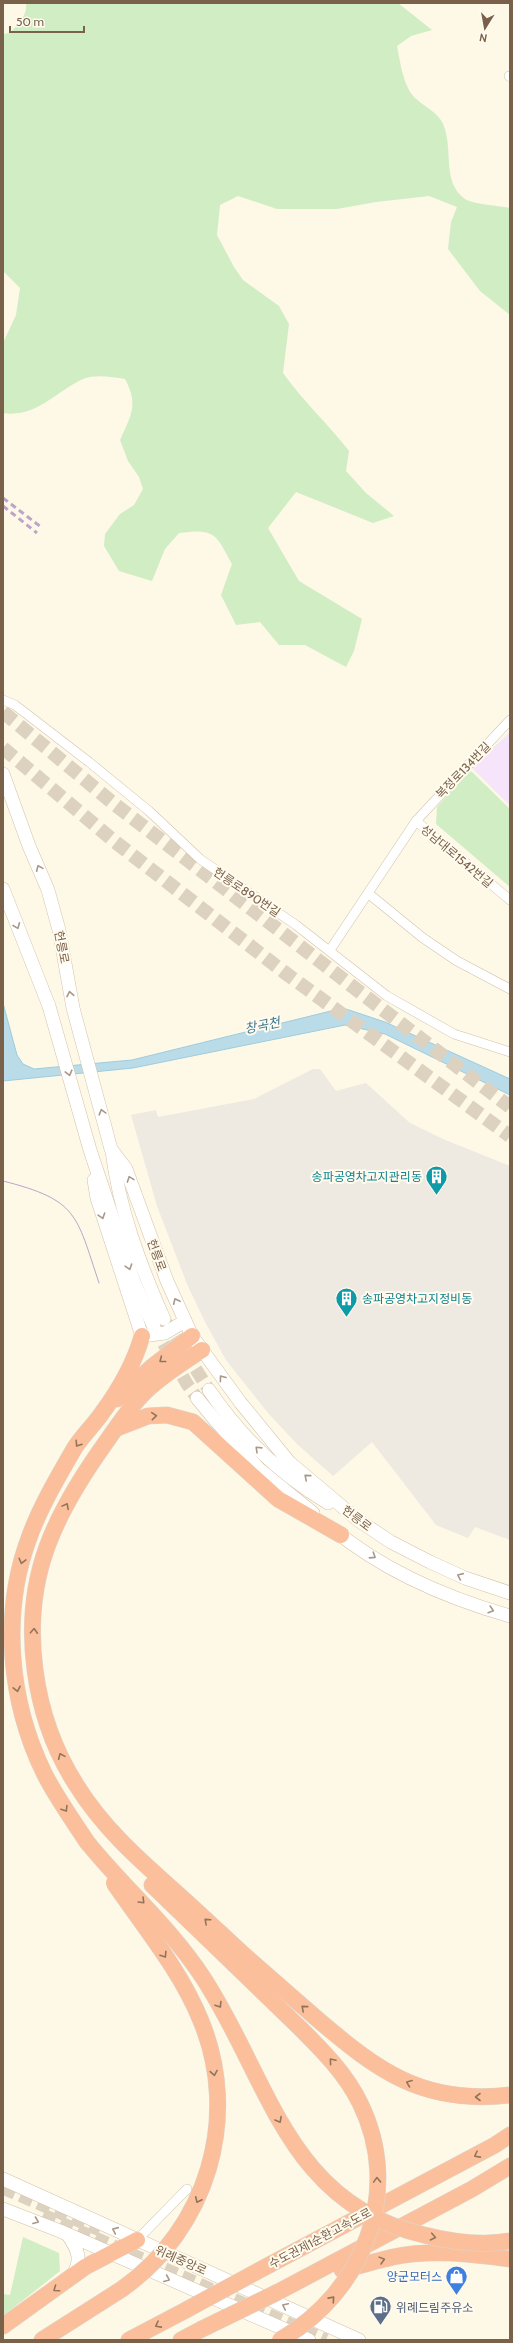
<svg xmlns="http://www.w3.org/2000/svg" width="513" height="2343" font-family="Cabin,'Noto Sans KR',sans-serif">
	<rect width="100%" height="100%" fill="#fef8e7"/>
	<path fill="#eee9e1" d="M313 1069H320L336 1091 366 1083 410 1123 443 1139 510 1166V1540L475 1527 468 1538 436 1525 372 1442 333 1476 297 1444 268 1413 226 1360 205 1322 187 1284 157 1206 131 1115 156 1110 158 1117 254 1099Z"/>
	<path fill="#f5e4fa" d="M510 732V806L472 768Z"/>
	<g fill="#d0edc4">
		<path d="M26 3H398L432 30 411 36 397 46C400 61 403 85 414 97 424 107 438 112 443 124 454 148 441 182 465 199 472 204 500 206 510 208V315L480 291 448 249 451 222 457 207 429 196 376 202 337 209H277L238 196 220 205 217 235 234 267 243 280 279 306 289 324 283 373C303 401 328 424 349 451L346 471 366 493 394 516 373 523 296 492 268 528 299 581 362 619 354 651 346 667 305 645H279L260 622 236 625 221 595 232 564C216 534 215 528 179 533L165 549 152 581 119 571 104 546 105 534 120 514 134 505 143 489 139 477 128 461 120 440C131 415 139 405 125 379 112 377 95 374 83 379 55 392 36 418 3 413V343L16 315 20 288 3 271V34L10 33C17 25 28 15 26 3Z"/>
		<path d="M470 770 510 809V887L436 824 437 807Z"/>
		<path d="M23 2237 59 2253 60 2271 3 2316V2294L10 2295Z"/>
	</g>
	<path fill="#badce9" stroke="#9fcbdc" d="M3 1003 17 1055 23 1064 34 1069 132 1060 343 1008 385 1022 510 1079V1095L385 1034 345 1025 133 1068 3 1081Z"/>
	<g fill="none" stroke-linecap="round" stroke-linejoin="round">
		<g stroke="#ddd2c0" stroke-width="13" stroke-dasharray="13 6" stroke-linecap="butt">
			<path d="M165 1321 209 1390"/>
			<path d="M154 1327 187 1384 197 1398"/>
			<path d="M3 2188 100 2230"/>
			<path d="M43 2215 326 2340"/>
		</g>
		<g stroke="#ddd2c0" stroke-width="14" stroke-dasharray="14 7" stroke-linecap="butt">
			<path d="M3 712 113 803 510 1107"/>
			<path d="M3 748 114 841 284 972 510 1136"/>
		</g>
		<defs>
			<g id="street">
				<path d="M509 76 510 77"/>
				<path d="M3 700 15 705 89 762 149 811 200 859 296 925 387 996 454 1034 510 1052"/>
				<path d="M416 821 510 900"/>
				<path d="M369 894 423 938 457 961 510 989"/>
				<path d="M330 950 416 821 510 720"/>
				<path d="M137 2240 187 2189"/>
			</g>
			<g id="secondary">
				<path d="M3 774 29 846 48 890 59 930 73 1008 111 1149 126 1169 167 1281 192 1336 240 1402 289 1462 358 1520 391 1542 430 1562 465 1578 510 1593"/>
				<path d="M3 889 49 1006 90 1150 134 1282 154 1327"/>
				<path d="M112 1151C119 1209 140 1265 164 1319"/>
				<path d="M94 1180 97 1198 142 1336 165 1333 185 1321"/>
				<path d="M209 1390C240 1436 281 1475 328 1503"/>
				<path d="M197 1398 215 1420 259 1469 313 1513"/>
				<path d="M333 1529C384 1571 447 1598 510 1616"/>
				<path d="M3 2179 359 2340"/>
				<path d="M3 2209 60 2231 309 2340"/>
				<path d="M68 2235C78 2250 83 2260 72 2276"/>
			</g>
			<g id="highway">
				<path d="M202 1350C182 1363 163 1375 146 1391 130 1406 117 1427 104 1445 82 1476 60 1511 47 1547 19 1624 33 1718 77 1786 102 1826 135 1856 170 1887 195 1909 219 1932 244 1955 268 1976 292 1997 316 2018 378 2071 423 2105 510 2095"/>
				<path d="M117 1399 153 1366 192 1336"/>
				<path d="M117 1428 148 1416 167 1415 193 1422 278 1499 341 1535"/>
				<path d="M87 1842C72 1819 56 1797 44 1773 9 1701 1 1613 29 1538 40 1507 58 1477 74 1449 82 1436 93 1426 102 1413 119 1390 134 1364 142 1336"/>
				<path d="M152 1885 300 2028"/>
				<path d="M271 2264 495 2145 510 2135"/>
				<path d="M342 2270C359 2266 376 2261 393 2257 432 2249 471 2254 510 2259"/>
				<path d="M278 2292 472 2189 510 2166"/>
				<path d="M3 2326 85 2267 137 2240"/>
				<path d="M42 2340 122 2289"/>
				<path d="M129 2340 186 2310"/>
				<path d="M181 2340 200 2330"/>
			</g>
		</defs>
		<use href="#street" stroke="#d1c1ac" stroke-width="10"/>
		<use href="#secondary" stroke="#d4c2a9" stroke-width="14"/>
		<use href="#highway" stroke="#dcd6d0" stroke-width="17"/>
		<use href="#street" stroke="#fff" stroke-width="9"/>
		<use href="#secondary" stroke="#fff" stroke-width="13"/>
		<use href="#highway" stroke="#fbc09b" stroke-width="16"/>
		<path stroke="#bda4c9" stroke-width="1" d="M3 1181C78 1200 76 1214 99 1283"/>
		<g stroke="#bda4c9" stroke-width="3" stroke-dasharray="6 4" stroke-linecap="butt">
			<path d="M3 498 41 527"/>
			<path d="M3 506 37 533"/>
		</g>
		<defs>
			<g id="highway-bridge">
				<path d="M87 1842C125 1889 168 1925 202 1976 269 2077 286 2204 424 2235 452 2242 481 2246 510 2241"/>
				<path d="M114 1883C144 1927 181 1971 201 2021 241 2118 207 2229 122 2289"/>
				<path d="M186 2310 271 2264"/>
				<path d="M200 2330 278 2292"/>
				<path d="M280 2340C363 2292 404 2192 360 2103 346 2074 323 2051 300 2028"/>
			</g>
		</defs>
		<use href="#highway-bridge" stroke="#dcd6d0" stroke-width="17" stroke-linecap="butt"/>
		<use href="#highway-bridge" stroke="#fbc09b" stroke-width="16"/>
	</g>
	<defs><path id="oneway-chevron" d="M-2-3.5L2.5 0L-2 3.5" fill="none" stroke-width="1.6" stroke-linecap="round" stroke-linejoin="round"/></defs>
	<g stroke="#a99889">
		<use href="#oneway-chevron" transform="translate(39 868) rotate(-114)"/>
		<use href="#oneway-chevron" transform="translate(17 926) rotate(68)"/>
		<use href="#oneway-chevron" transform="translate(70 994) rotate(-101)"/>
		<use href="#oneway-chevron" transform="translate(69 1073) rotate(75)"/>
		<use href="#oneway-chevron" transform="translate(102 1112) rotate(-105)"/>
		<use href="#oneway-chevron" transform="translate(130 1179) rotate(-110)"/>
		<use href="#oneway-chevron" transform="translate(102 1216) rotate(72)"/>
		<use href="#oneway-chevron" transform="translate(129 1267) rotate(72)"/>
		<use href="#oneway-chevron" transform="translate(176 1301) rotate(-115)"/>
		<use href="#oneway-chevron" transform="translate(222 1378) rotate(-126)"/>
		<use href="#oneway-chevron" transform="translate(258 1449) rotate(-136)"/>
		<use href="#oneway-chevron" transform="translate(307 1477) rotate(-139)"/>
		<use href="#oneway-chevron" transform="translate(373 1556) rotate(33)"/>
		<use href="#oneway-chevron" transform="translate(460 1576) rotate(-156)"/>
		<use href="#oneway-chevron" transform="translate(491 1610) rotate(17)"/>
		<use href="#oneway-chevron" transform="translate(36 2221) rotate(21)"/>
		<use href="#oneway-chevron" transform="translate(115 2230) rotate(-156)"/>
		<use href="#oneway-chevron" transform="translate(167 2279) rotate(23)"/>
		<use href="#oneway-chevron" transform="translate(285 2306) rotate(-155)"/>
	</g>
	<g stroke="#947459">
		<use href="#oneway-chevron" transform="translate(162 1360) rotate(142)"/>
		<use href="#oneway-chevron" transform="translate(154 1416) rotate(-5)"/>
		<use href="#oneway-chevron" transform="translate(78 1444) rotate(123)"/>
		<use href="#oneway-chevron" transform="translate(66 1506) rotate(-62)"/>
		<use href="#oneway-chevron" transform="translate(22 1561) rotate(104)"/>
		<use href="#oneway-chevron" transform="translate(34 1631) rotate(-87)"/>
		<use href="#oneway-chevron" transform="translate(17 1689) rotate(78)"/>
		<use href="#oneway-chevron" transform="translate(61 1756) rotate(-114)"/>
		<use href="#oneway-chevron" transform="translate(65 1809) rotate(58)"/>
		<use href="#oneway-chevron" transform="translate(142 1901) rotate(45)"/>
		<use href="#oneway-chevron" transform="translate(207 1921) rotate(-138)"/>
		<use href="#oneway-chevron" transform="translate(164 1955) rotate(57)"/>
		<use href="#oneway-chevron" transform="translate(219 2005) rotate(58)"/>
		<use href="#oneway-chevron" transform="translate(304 2008) rotate(-139)"/>
		<use href="#oneway-chevron" transform="translate(332 2061) rotate(-130)"/>
		<use href="#oneway-chevron" transform="translate(214 2073) rotate(80)"/>
		<use href="#oneway-chevron" transform="translate(409 2083) rotate(-159)"/>
		<use href="#oneway-chevron" transform="translate(478 2097) rotate(-180)"/>
		<use href="#oneway-chevron" transform="translate(279 2120) rotate(61)"/>
		<use href="#oneway-chevron" transform="translate(477 2155) rotate(152)"/>
		<use href="#oneway-chevron" transform="translate(377 2180) rotate(-92)"/>
		<use href="#oneway-chevron" transform="translate(198 2200) rotate(115)"/>
		<use href="#oneway-chevron" transform="translate(433 2237) rotate(12)"/>
		<use href="#oneway-chevron" transform="translate(382 2260) rotate(-15)"/>
		<use href="#oneway-chevron" transform="translate(56 2289) rotate(145)"/>
		<use href="#oneway-chevron" transform="translate(332 2299) rotate(-48)"/>
		<use href="#oneway-chevron" transform="translate(158 2325) rotate(152)"/>
	</g>
	<defs>
		<symbol id="building-pin" viewBox="-11 -11 22 30"><path d="M0 17L-7.5 6A9.5 9.5 0 1 1 7.5 6Z" fill="#0f9aa8" stroke="#fffbef"/><path d="M-4-6H4V6H1V3H-1V6H-4ZM-2.5-4.3h1.7v1.8h-1.7ZM.8-4.3h1.7v1.8H.8ZM-2.5-1h1.7V.8h-1.7ZM.8-1h1.7V.8H.8Z" fill="#fff"/></symbol>
		<symbol id="shop-pin" viewBox="-11 -11 22 30"><path d="M0 17L-7.5 6A9.5 9.5 0 1 1 7.5 6Z" fill="#3f7fe0" stroke="#fffbef"/><path d="M-5-2.5h2.3a2.7 3.5 0 0 1 5.4 0H5L5.5 6h-11ZM-1.5-2.5h3a1.5 2.3 0 0 0-3 0Z" fill="#fff"/></symbol>
		<symbol id="fuel-pin" viewBox="-11 -11 22 30"><path d="M0 17L-7.5 6A9.5 9.5 0 1 1 7.5 6Z" fill="#5c6f8a" stroke="#fffbef"/><path d="M-5.5-6h7V0h2V4h1.3V-2.5L3-4.5l.8-.8L6-3V5H2.5V1h-1V6h-7ZM-4.2-4.7v3.2H.2V-4.7Z" fill="#fff"/></symbol>
	</defs>
	<g fill-rule="evenodd">
		<use href="#building-pin" x="424" y="1164" width="25" height="34"/>
		<use href="#building-pin" x="334" y="1286" width="25" height="34"/>
		<use href="#shop-pin" x="444" y="2264" width="25" height="34"/>
		<use href="#fuel-pin" x="368" y="2294" width="25" height="34"/>
	</g>
	<g text-anchor="middle" dominant-baseline="central" stroke-width="4" stroke-linejoin="round" paint-order="stroke">
		<g font-size="12" fill="#7a6149" stroke="#fffbef">
			<text transform="translate(463 770) rotate(-46)">복정로134번길</text>
			<text transform="translate(457 856) rotate(40)">성남대로1542번길</text>
			<text transform="translate(247 892) rotate(34)">헌릉로890번길</text>
			<text transform="translate(62 947) rotate(79)">헌릉로</text>
			<text transform="translate(157 1255) rotate(70)">헌릉로</text>
			<text transform="translate(357 1518) rotate(37)">헌릉로</text>
			<text transform="translate(320 2238) rotate(-28)">수도권제1순환고속도로</text>
			<text transform="translate(181 2260) rotate(24)">위례중앙로</text>
		</g>
		<g font-size="12" fill="#0d838f" stroke="#fffbef" text-anchor="end">
			<text x="422" y="1176">송파공영차고지관리동</text>
			<text x="362" y="1298" text-anchor="start">송파공영차고지정비동</text>
		</g>
		<g font-size="12" fill="#366cbe" stroke="#fffbef" text-anchor="end">
			<text x="442" y="2276">양군모터스</text>
		</g>
		<g font-size="12" fill="#4e5e75" stroke="#fffbef" text-anchor="start">
			<text x="396" y="2307">위례드림주유소</text>
		</g>
		<g font-size="13" font-style="italic" fill="#41788e" stroke="#fffbef">
			<text transform="translate(262 1025) rotate(-12)">창곡천</text>
		</g>
	</g>
	<rect width="513" height="2343" fill="none" stroke="#7a6149" stroke-width="8"/>
	<g transform="translate(485 28) rotate(191)" stroke="#fffbef" stroke-width="3" paint-order="stroke">
	<path d="M0-3L7 15L0 10L-7 15Z" fill="#7a6149"/>
	<text y="-6" font-size="11" font-weight="bold" text-anchor="middle" fill="#7a6149">N</text>
	</g>
	<path d="M10 26v6h74v-6" fill="none" stroke="#7a6149" stroke-width="2"/>
	<text x="16" y="26" font-size="12" fill="#7a6149" stroke="#fffbef" stroke-width="3" paint-order="stroke">50 m</text>
</svg>
